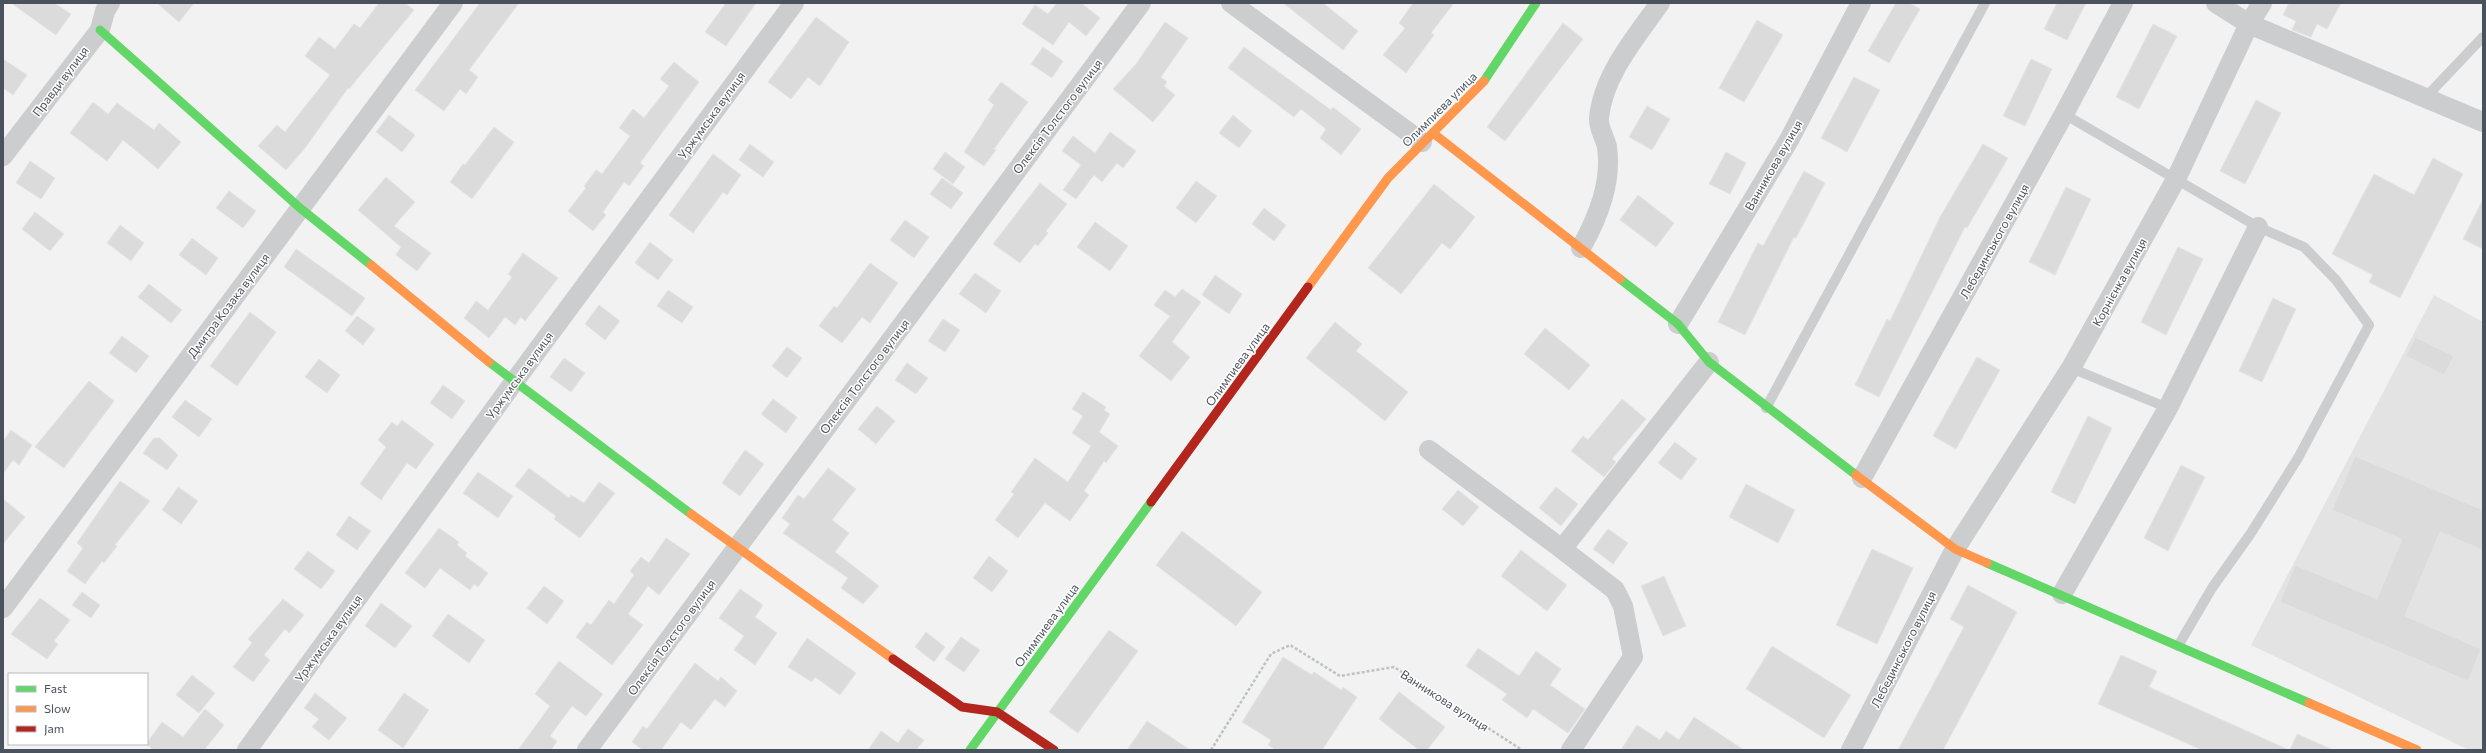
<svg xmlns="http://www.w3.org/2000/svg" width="2486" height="753" font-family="Commissioner,sans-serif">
	<rect width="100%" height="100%" fill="#f2f2f2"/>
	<path fill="#e4e3e3" d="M2434 295 2483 322V750H2469L2251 645Z"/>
	<g fill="#dbdbdc" stroke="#e4e4e5">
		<path d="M11 3H54L71 14 56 35Z"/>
		<path d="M157 3H194L179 22Z"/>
		<path d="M379 3H405L414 10 349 89 348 88 305 148 286 170 258 146 277 125 285 132 330 75 305 56 319 37 335 49 354 24 360 28Z"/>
		<path d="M480 3H519L469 70 478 77 466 94 460 89 444 111 415 90Z"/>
		<path d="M726 3H756L726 46 705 32Z"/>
		<path d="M1057 3H1081L1100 18 1086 36 1069 22 1053 45 1022 24 1035 5 1048 14Z"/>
		<path d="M1283 3H1323L1358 31 1343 50Z"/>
		<path d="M1413 3H1454L1431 33 1434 35 1406 73 1383 55 1405 28 1399 23Z"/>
		<path d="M1896 3H1909L1920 9 1889 63 1868 51Z"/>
		<path d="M2057 3H2086L2067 40 2044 29Z"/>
		<path d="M2289 3H2341L2327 29 2317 24 2311 37 2292 30 2296 21 2283 15Z"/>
		<path d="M816 17 849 42 820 86 808 77 791 99 768 82Z"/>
		<path d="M1757 20 1783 35 1744 102 1719 88Z"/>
		<path d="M1165 22 1188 38 1161 77 1167 82 1164 86 1175 95 1153 122 1113 89 1136 64Z"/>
		<path d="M1563 23 1583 39 1505 141 1487 127Z"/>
		<path d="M2153 24 2177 36 2139 109 2116 97Z"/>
		<path d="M1043 47 1063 61 1052 78 1031 64Z"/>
		<path d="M1244 47 1331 110 1333 107 1361 129 1341 155 1320 138 1326 129 1301 109 1294 117 1228 68Z"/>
		<path d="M3 59 27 75 13 95 3 88Z"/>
		<path d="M2031 59 2052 69 2025 126 2003 116Z"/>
		<path d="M674 62 699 82 640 163 644 166 629 186 624 182 603 212 606 215 593 231 568 211 586 188 584 186 596 170 602 174 630 136 619 128 633 109 644 118 669 86 660 79Z"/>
		<path d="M1854 77 1880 90 1847 152 1821 138Z"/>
		<path d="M1001 82 1028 102 994 149 996 150 984 166 964 152 994 105 988 100Z"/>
		<path d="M2256 100 2281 113 2245 184 2220 171Z"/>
		<path d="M93 102 108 114 117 103 154 130 159 123 181 142 158 169 123 140 107 161 70 133Z"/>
		<path d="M1647 106 1670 119 1652 150 1629 137Z"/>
		<path d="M389 115 415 135 402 152 376 132Z"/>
		<path d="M1233 115 1252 131 1239 148 1219 133Z"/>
		<path d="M494 127 514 142 472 199 450 182 463 164 465 165Z"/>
		<path d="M1110 132 1136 151 1123 168 1117 163 1102 182 1094 175 1076 199 1063 190 1081 165 1062 151 1073 136 1095 153Z"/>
		<path d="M750 144 774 162 763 177 739 160Z"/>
		<path d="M1983 144 2008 158 1967 228 1965 227 1879 397 1855 385 1887 319 1890 321 1940 217Z"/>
		<path d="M945 152 965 167 953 184 933 169Z"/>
		<path d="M1726 152 1746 163 1730 194 1709 184Z"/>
		<path d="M713 154 741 175 727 195 723 192 693 233 669 215Z"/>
		<path d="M2433 158 2463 174 2400 298 2369 282 2373 275 2332 254 2374 174 2414 195Z"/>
		<path d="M30 161 55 178 41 199 16 183Z"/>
		<path d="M1804 171 1825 183 1796 238 1794 237 1745 335 1718 322 1758 243 1763 246Z"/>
		<path d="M386 177 415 202 394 226 431 253 417 271 396 255 401 247 358 210Z"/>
		<path d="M942 178 963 193 951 209 930 194Z"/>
		<path d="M1196 181 1217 196 1196 223 1176 208Z"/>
		<path d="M1040 183 1067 204 1046 231 1048 233 1038 246 1035 244 1020 263 993 244Z"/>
		<path d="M1434 184 1475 217 1450 249 1442 243 1401 294 1368 268Z"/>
		<path d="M2066 187 2091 199 2055 275 2029 262Z"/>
		<path d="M229 191 256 211 243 228 216 208Z"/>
		<path d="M1638 195 1674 223 1656 247 1620 220Z"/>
		<path d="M2483 199V249L2463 239Z"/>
		<path d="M1264 208 1286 225 1274 241 1252 224Z"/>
		<path d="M35 212 64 234 50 251 22 229Z"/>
		<path d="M905 220 929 237 914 258 890 240Z"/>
		<path d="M1095 222 1128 246 1110 271 1077 247Z"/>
		<path d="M120 225 144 243 131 261 107 243Z"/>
		<path d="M192 238 218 258 206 275 179 255Z"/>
		<path d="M650 242 673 260 658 280 635 263Z"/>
		<path d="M2178 247 2203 259 2166 335 2141 322Z"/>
		<path d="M296 249 365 298 352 316 284 267Z"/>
		<path d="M523 253 558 278 525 321 521 317 515 325 505 317 489 338 464 318 476 301 488 310 512 277 508 274Z"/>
		<path d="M870 263 898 283 870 323 862 317 842 343 819 326 834 306 837 308Z"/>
		<path d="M975 273 1001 291 986 313 959 294Z"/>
		<path d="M1215 275 1242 294 1229 314 1202 295Z"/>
		<path d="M149 284 182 310 171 323 138 297Z"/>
		<path d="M1182 289 1201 302 1172 342 1190 357 1171 381 1139 356 1170 316 1154 305 1165 290 1175 297Z"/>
		<path d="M668 290 693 307 682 323 657 306Z"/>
		<path d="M2273 298 2296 309 2262 382 2239 371Z"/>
		<path d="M599 305 620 321 605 340 585 324Z"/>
		<path d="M250 312 276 332 237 386 210 366Z"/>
		<path d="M357 316 375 329 363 345 345 331Z"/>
		<path d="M943 319 960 330 945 352 928 341Z"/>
		<path d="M1335 322 1362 344 1356 351 1408 392 1385 421 1306 358Z"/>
		<path d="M1545 328 1590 365 1569 390 1524 354Z"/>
		<path d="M122 336 149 356 136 373 109 353Z"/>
		<path d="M2415 337 2454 356 2444 375 2406 356Z"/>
		<path d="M787 347 802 358 787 378 772 366Z"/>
		<path d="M1977 357 2000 370 1956 449 1933 436Z"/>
		<path d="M564 358 585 373 571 392 550 377Z"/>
		<path d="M319 359 340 375 327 393 305 377Z"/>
		<path d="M907 363 928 378 916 394 895 380Z"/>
		<path d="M89 381 114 401 64 468 35 447Z"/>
		<path d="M443 385 465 401 452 419 430 403Z"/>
		<path d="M1083 392 1106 407 1104 410 1110 414 1099 432 1118 446 1106 463 1104 461 1084 491 1089 495 1070 521 1045 503 1018 538 995 520 1014 494 1011 492 1035 458 1068 482 1091 446 1072 433 1083 416 1072 409Z"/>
		<path d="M773 399 797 417 786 433 761 414Z"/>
		<path d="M1622 399 1646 419 1612 459 1616 462 1604 477 1571 451 1583 436 1588 440Z"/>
		<path d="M185 400 212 419 199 437 172 417Z"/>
		<path d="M877 406 895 421 876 444 858 429Z"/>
		<path d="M2088 416 2112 428 2075 504 2051 492Z"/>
		<path d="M402 420 434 444 416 469 407 463 381 500 360 484 386 447 378 440 392 422 397 426Z"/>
		<path d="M11 430 32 445 19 465 13 460 3 474V442Z"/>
		<path d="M154 438H160L178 455 167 470 143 453Z"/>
		<path d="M1675 442 1697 459 1681 480 1658 463Z"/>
		<path d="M745 450 764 464 740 496 722 483Z"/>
		<path d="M2355 456 2483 510V550L2440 532 2405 616 2481 649 2468 681 2280 602 2295 565 2377 599 2402 539 2332 510Z"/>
		<path d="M2181 465 2205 477 2168 551 2144 538Z"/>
		<path d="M529 468 569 498 571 495 584 503 599 482 615 493 580 538 554 519 556 516 515 486Z"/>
		<path d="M828 468 856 489 832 520 849 533 835 552 879 586 863 604 841 588 848 578 783 533 790 524 782 518 798 495 804 499Z"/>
		<path d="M478 472 513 496 498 518 463 493Z"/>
		<path d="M120 481 150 501 115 545 117 546 104 563 102 561 85 584 67 571 83 548 77 543Z"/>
		<path d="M1746 484 1795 510 1778 543 1729 517Z"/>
		<path d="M178 487 198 501 181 524 162 510Z"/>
		<path d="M1556 487 1578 504 1561 526 1539 508Z"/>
		<path d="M1458 490 1479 507 1463 526 1442 509Z"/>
		<path d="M3 499 25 517 3 544Z"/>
		<path d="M349 516 371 531 357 550 336 535Z"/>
		<path d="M439 528 459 542 457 545 467 553 465 556 488 573 478 587 474 584 470 590 440 568 425 588 405 573Z"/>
		<path d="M1608 529 1628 543 1613 564 1593 549Z"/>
		<path d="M1182 531 1262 592 1236 626 1156 565Z"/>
		<path d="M666 538 690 554 659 595 648 586 628 614 643 625 612 665 576 637 587 622 591 625 609 600 614 604 634 575 630 571 641 557 649 563Z"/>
		<path d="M1872 549 1913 568 1877 644 1836 625Z"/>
		<path d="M1521 550 1567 585 1547 611 1501 576Z"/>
		<path d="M308 551 335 571 321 589 294 569Z"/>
		<path d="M989 556 1008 571 992 592 973 578Z"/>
		<path d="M1664 576 1686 626 1663 636 1641 586Z"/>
		<path d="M1968 585 2017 612 1943 750H1898L1964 627 1950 619Z"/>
		<path d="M544 586 564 601 547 624 527 608Z"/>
		<path d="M740 589 763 605 755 617 777 633 755 665 734 650 744 636 719 618Z"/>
		<path d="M82 592 100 605 91 618 72 605Z"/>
		<path d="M40 598 70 620 54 641 58 644 47 659 11 634Z"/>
		<path d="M283 599 304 615 289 633 285 629 264 655 270 660 253 682 233 667 252 643 248 639Z"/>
		<path d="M381 603 412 626 395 648 365 626Z"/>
		<path d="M448 614 485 640 469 663 432 636Z"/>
		<path d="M1109 630 1138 651 1078 733 1049 712Z"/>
		<path d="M926 632 945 647 934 662 915 647Z"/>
		<path d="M961 637 980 650 964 672 945 659Z"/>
		<path d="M807 638 856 673 840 695 815 677 812 682 788 667Z"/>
		<path d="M1772 646 1851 695 1824 738 1746 689Z"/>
		<path d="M1478 648 1519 676 1536 651 1561 669 1550 685 1585 709 1568 733 1533 709 1527 718 1502 700 1507 694 1466 666Z"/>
		<path d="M2121 655 2157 671 2149 687 2289 750H2202L2098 704Z"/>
		<path d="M1283 657 1312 675 1314 672 1341 690 1343 687 1357 697 1322 750H1276L1268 745 1271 740 1242 722Z"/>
		<path d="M559 661 603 694 586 716 572 706 550 736 557 741 551 750H518L550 706 535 694Z"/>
		<path d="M695 663 718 681 721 677 737 691 725 707 715 699 691 730 681 722 661 750H643L632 742 643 726 647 729Z"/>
		<path d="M192 675 215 693 199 713 176 695Z"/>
		<path d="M1399 692 1445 727 1427 750H1419L1379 719Z"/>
		<path d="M315 693 347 718 329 740 312 727 319 719 304 708Z"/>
		<path d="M404 693 429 710 403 748 378 730Z"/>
		<path d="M205 709 224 725 204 750H154L146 744 162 722 183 737Z"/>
		<path d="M1694 717 1744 750H1621L1637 725 1660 740 1666 731 1679 740Z"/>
		<path d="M1147 721 1190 750H1127Z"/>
		<path d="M908 729 924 740 916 750H868L881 731 898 743Z"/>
		<path d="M2297 734 2333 750H2290Z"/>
	</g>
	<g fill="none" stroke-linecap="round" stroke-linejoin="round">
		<path stroke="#bbc4c2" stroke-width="2.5" stroke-dasharray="3 2" stroke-linecap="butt" d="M1211 750 1271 654 1290 645 1340 676 1394 667 1522 750"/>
		<g stroke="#cccdcf" stroke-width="10">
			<path d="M2426 97 2483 37"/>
			<path d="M2064 114 2258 227 2304 247 2336 280 2369 325 2298 458 2251 533 2212 588 2178 646"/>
			<path d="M2071 368 2168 408"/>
			<path d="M1766 408 1985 3"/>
		</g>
		<g stroke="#cccdcf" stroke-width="20">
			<path d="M1231 3 1422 142"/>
			<path d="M2216 3 2249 24 2483 122"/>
			<path d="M3 156 100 30 105 11 110 3"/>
			<path d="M1581 248C1598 217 1612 183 1607 147 1605 138 1598 127 1599 118 1603 75 1636 37 1660 3"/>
			<path d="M1678 324 1789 140 1861 3"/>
			<path d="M1429 450 1562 549"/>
			<path d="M1862 478 2064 114 2123 3"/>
			<path d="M2062 594 2168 408 2258 227"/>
			<path d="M3 608 453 3"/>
			<path d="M247 750 514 382 794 3"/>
			<path d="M587 750 1141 3"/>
			<path d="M1571 750 1633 657 1623 606 1615 590 1562 549 1709 362"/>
			<path d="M1851 750 1955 549 2071 368 2176 179 2249 24 2262 3"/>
		</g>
		<g stroke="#63d668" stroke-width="9">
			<path d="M100 30 300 208 371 265"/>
			<path d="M1484 81 1536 3"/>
			<path d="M1620 279 1678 324 1709 362 1856 475"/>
			<path d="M489 362 691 514"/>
			<path d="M1987 563 2309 703"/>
			<path d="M970 750 1151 502"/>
		</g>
		<g stroke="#ff974d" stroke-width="9">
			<path d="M1433 133 1620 279"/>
			<path d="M371 265 489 362"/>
			<path d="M1308 287 1388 178 1484 81"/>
			<path d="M1856 475 1955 549 1987 563"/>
			<path d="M691 514 893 659"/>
			<path d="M2309 703 2417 750"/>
		</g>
		<g stroke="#b3261e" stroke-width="9">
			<path d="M1151 502 1308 287"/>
			<path d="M893 659 962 707 997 712 1054 750"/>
		</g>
	</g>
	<g text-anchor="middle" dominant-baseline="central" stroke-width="3" stroke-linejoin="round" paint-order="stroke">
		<g font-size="12" fill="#4a525d" stroke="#fff">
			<text transform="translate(60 81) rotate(-53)">Правди вулиця</text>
			<text transform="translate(1439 109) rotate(-45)">Олимпиева улица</text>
			<text transform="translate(711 115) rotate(-54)">Уржумська вулиця</text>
			<text transform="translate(1057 116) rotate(-53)">Олексія Толстого вулиця</text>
			<text transform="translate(1773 165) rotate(-60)">Ванникова вулиця</text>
			<text transform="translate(1994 241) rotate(-61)">Лебединського вулиця</text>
			<text transform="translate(2119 282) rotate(-61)">Корнієнка вулиця</text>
			<text transform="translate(228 305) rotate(-53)">Дмитра Козака вулиця</text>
			<text transform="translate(1237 364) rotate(-54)">Олимпиева улица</text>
			<text transform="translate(519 375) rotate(-54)">Уржумська вулиця</text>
			<text transform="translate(864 376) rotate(-53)">Олексія Толстого вулиця</text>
			<text transform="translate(1046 625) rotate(-54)">Олимпиева улица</text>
			<text transform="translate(671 637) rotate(-54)">Олексія Толстого вулиця</text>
			<text transform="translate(328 638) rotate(-54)">Уржумська вулиця</text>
			<text transform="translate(1903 649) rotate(-63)">Лебединського вулиця</text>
			<text transform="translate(1445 700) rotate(33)">Ванникова вулиця</text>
		</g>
	</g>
	<rect width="2486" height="753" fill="none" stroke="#4a525d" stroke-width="8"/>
	<rect x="8" y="673" width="140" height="72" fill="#ffffff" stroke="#b7babe"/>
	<rect x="16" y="686" width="20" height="6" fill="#63d668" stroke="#b7babe"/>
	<text x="44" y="693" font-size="12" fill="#4a525d">Fast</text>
	<rect x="16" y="706" width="20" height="6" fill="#ff974d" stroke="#b7babe"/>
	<text x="44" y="713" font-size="12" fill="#4a525d">Slow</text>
	<rect x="16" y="726" width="20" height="6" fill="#b3261e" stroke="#b7babe"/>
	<text x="44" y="733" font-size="12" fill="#4a525d">Jam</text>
</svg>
